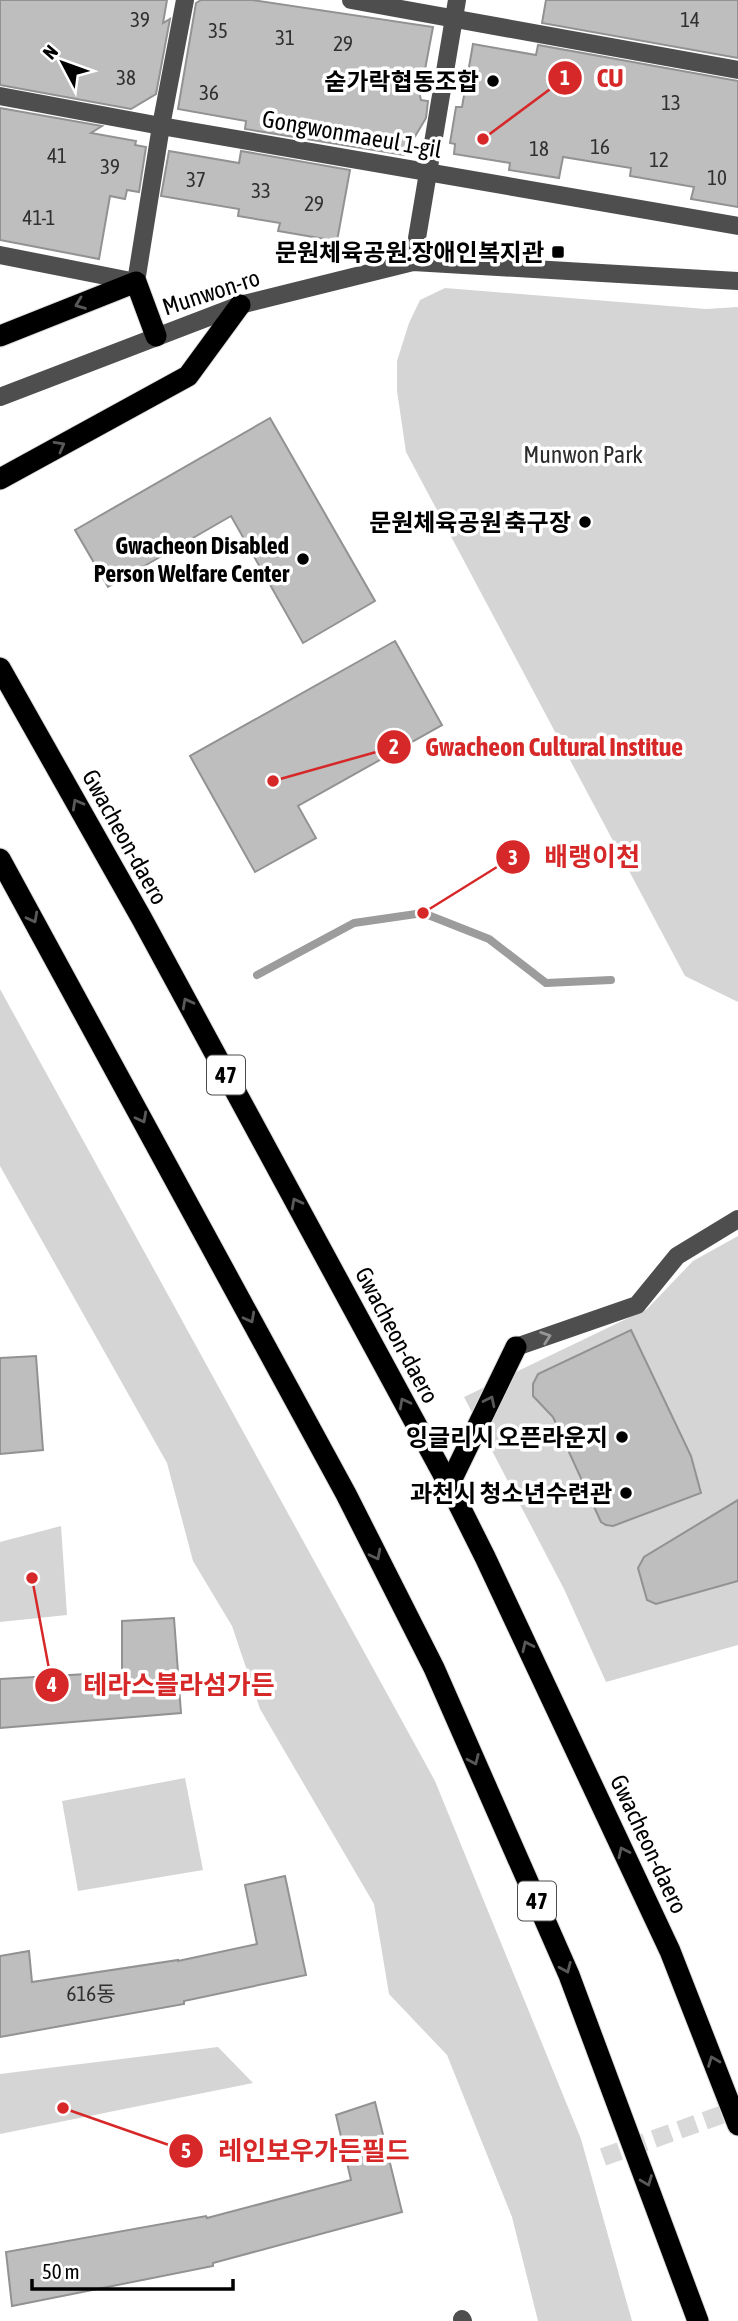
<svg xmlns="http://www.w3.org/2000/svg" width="738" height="2321" font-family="'Asap Condensed','Noto Sans KR',sans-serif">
	<rect width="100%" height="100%" fill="#fff"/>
	<g fill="#d5d5d5">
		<path d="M445 288 706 309 738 307V1002L685 976 406 452 397 391V361L409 323 420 300Z"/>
		<path d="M0 989 435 1781 581 2139 632 2321H538L512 2217 447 2055 389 1994 374 1904 260 1709 232 1626 193 1561 167 1463 0 1166Z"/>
		<path d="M738 1236V1645L606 1682 564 1589 464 1397 647 1309 693 1261Z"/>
		<path d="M61 1526 67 1615 0 1622V1542Z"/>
		<path d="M185 1778 203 1870 78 1891 62 1801Z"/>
		<path d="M218 2047 253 2083 0 2134V2074Z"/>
	</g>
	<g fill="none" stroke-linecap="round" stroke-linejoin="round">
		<path stroke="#9c9c9c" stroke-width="8" d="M257 975 354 923 423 913 489 939 546 983 611 980"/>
	</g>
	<g fill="#bebebe" stroke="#929292" stroke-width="2">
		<path d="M0 0H167L163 23 170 19 156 94 131 109 0 85Z"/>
		<path d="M201 0H252L433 27 420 96 421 100 428 101 426 118 404 155 245 129 246 121 178 109 196 3Z"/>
		<path d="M546 0H738V58L542 23Z"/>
		<path d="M473 44 536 55 538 45 738 81V207L691 199 694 187 630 176 631 168 563 157 559 178 509 170 510 163 454 154 455 144 450 143 456 107H462Z"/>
		<path d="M0 108 102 126 91 133 136 141 135 145 146 147 139 192 127 190 125 199 110 196 99 259 0 240Z"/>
		<path d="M169 151 239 163 241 151 350 170 337 241 278 231 280 223 238 216 239 209 161 196Z"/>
		<path d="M270 418 375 601 303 643 231 516 108 587 75 530Z"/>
		<path d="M395 641 442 725 298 806 316 838 255 872 190 756Z"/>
		<path d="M631 1330 691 1456 701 1493 613 1526 606 1525 601 1522 553 1417 533 1396V1384L538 1374Z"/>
		<path d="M36 1356 43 1450 0 1454V1358Z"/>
		<path d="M738 1500V1581L656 1604 647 1600 638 1568 644 1557Z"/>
		<path d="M174 1618 181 1713 0 1728V1679L122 1672V1621Z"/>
		<path d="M285 1876 306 1975 184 2001V2004L0 2037V1956L29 1951 32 1982 178 1960V1961L257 1944 245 1885Z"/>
		<path d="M375 2102 402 2212 213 2263V2266L12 2306 6 2252 206 2216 207 2218 351 2180 336 2115Z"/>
	</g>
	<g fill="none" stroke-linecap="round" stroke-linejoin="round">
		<path stroke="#d9d9d9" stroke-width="18" stroke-dasharray="18 9" stroke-linecap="butt" d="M603 2157 738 2109"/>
		<defs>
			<g id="highway">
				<path d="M0 336 136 282 156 336"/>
				<path d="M0 479 188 376 240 305"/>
				<path d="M0 668 142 919 449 1485 485 1557 670 1951 738 2125"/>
				<path d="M0 859 346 1494 434 1668 569 1975 698 2321"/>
				<path d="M449 1485 516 1347"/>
			</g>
		</defs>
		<use href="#highway" stroke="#dbdbdb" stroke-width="23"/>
		<g stroke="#4e4e4e" stroke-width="18">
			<path d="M351 0 738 70"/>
			<path d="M0 96 161 126 738 226"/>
			<path d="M0 255 136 282 161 126 185 0"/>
			<path d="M413 262 457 0"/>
			<path d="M0 397 240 305 413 262 738 281"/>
			<path d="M516 1347 637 1305 677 1256 738 1219"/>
			<path d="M462 2319 463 2321"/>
		</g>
		<use href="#highway" stroke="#000" stroke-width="21"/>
	</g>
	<defs><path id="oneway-chevron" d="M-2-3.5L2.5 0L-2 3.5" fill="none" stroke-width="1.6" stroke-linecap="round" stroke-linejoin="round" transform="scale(1.75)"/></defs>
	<g stroke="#595959">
		<use href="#oneway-chevron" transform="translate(80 304) rotate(159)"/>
		<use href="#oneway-chevron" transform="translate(60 446) rotate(-29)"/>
		<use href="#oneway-chevron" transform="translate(77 804) rotate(-119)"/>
		<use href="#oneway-chevron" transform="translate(33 918) rotate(62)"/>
		<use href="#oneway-chevron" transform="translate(187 1003) rotate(-118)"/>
		<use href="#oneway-chevron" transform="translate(142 1118) rotate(62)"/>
		<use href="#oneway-chevron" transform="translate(296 1203) rotate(-118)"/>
		<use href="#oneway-chevron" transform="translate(250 1318) rotate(62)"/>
		<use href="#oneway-chevron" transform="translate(490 1401) rotate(-64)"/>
		<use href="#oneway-chevron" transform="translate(404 1403) rotate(-118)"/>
		<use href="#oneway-chevron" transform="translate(376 1555) rotate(63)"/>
		<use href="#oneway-chevron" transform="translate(527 1646) rotate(-115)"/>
		<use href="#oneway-chevron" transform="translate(474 1760) rotate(66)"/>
		<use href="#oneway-chevron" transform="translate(623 1852) rotate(-115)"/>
		<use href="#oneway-chevron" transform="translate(566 1968) rotate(67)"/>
		<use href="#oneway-chevron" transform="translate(713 2061) rotate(-111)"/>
		<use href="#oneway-chevron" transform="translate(647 2181) rotate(69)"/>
	</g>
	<use stroke="#959595" href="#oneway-chevron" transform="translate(546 1337) rotate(-19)"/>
	<g fill="#000" stroke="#fff" stroke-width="2.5">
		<circle cx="493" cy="81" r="7"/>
		<rect x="551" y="245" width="14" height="14" rx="3.5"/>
		<circle cx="585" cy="522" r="7"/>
		<circle cx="303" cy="559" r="7"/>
		<circle cx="622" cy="1437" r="7"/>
		<circle cx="626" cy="1493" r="7"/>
	</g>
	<g text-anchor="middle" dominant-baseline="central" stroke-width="7" stroke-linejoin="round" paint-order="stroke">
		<g font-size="21" fill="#303030">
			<text x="140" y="19">39</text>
			<text x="690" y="19">14</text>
			<text x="218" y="30">35</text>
			<text x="285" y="37">31</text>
			<text x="343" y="43">29</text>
			<text x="126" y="77">38</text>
			<text x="209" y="92">36</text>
			<text x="671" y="102">13</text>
			<text x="600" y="146">16</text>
			<text x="539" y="148">18</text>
			<text x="57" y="155">41</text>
			<text x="659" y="159">12</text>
			<text x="110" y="166">39</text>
			<text x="717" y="177">10</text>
			<text x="196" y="179">37</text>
			<text x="261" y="190">33</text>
			<text x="314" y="203">29</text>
			<text x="39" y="217">41-1</text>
			<text x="91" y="1993">616동</text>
		</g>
		<g fill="#fff" stroke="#4c4c4c" stroke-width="2">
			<rect x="207" y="1055.5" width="38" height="39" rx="5"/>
			<rect x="518" y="1881.5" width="38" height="39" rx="5"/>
		</g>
		<g font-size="23" font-weight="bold" fill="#000">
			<text x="226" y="1075">47</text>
			<text x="537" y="1901">47</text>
		</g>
		<g font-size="24" font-weight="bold" fill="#000" stroke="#fff" text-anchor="end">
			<text x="479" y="81">숟가락협동조합</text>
			<text x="544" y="252">문원체육공원.장애인복지관</text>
			<text x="571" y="522">문원체육공원 축구장</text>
			<text x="289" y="545">Gwacheon Disabled<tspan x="289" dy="28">Person Welfare Center</tspan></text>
			<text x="608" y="1437">잉글리시 오픈라운지</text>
			<text x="612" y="1493">과천시 청소년수련관</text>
		</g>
		<g font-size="24" fill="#000" stroke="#fff">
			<text transform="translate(352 134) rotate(10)">Gongwonmaeul 1-gil</text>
			<text transform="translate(211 292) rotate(-18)">Munwon-ro</text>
			<text transform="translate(125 837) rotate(61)">Gwacheon-daero</text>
			<text transform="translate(397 1335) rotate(62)">Gwacheon-daero</text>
			<text transform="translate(649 1844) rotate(65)">Gwacheon-daero</text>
		</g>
		<g font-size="24" fill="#2c2c2c" stroke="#fff">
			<text x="583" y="454">Munwon Park</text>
		</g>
	</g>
	<path fill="none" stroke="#d62828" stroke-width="2.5" d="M483 139L565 78M273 781L394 747M423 913L513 857M32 1578L52 1685M63 2108L186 2151"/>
	<g fill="#d62828" stroke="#fff" stroke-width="2.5">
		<circle cx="483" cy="139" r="7"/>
		<circle cx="273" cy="781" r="7"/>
		<circle cx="423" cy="913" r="7"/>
		<circle cx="32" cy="1578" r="7"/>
		<circle cx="63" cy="2108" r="7"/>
		<circle cx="565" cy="78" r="18"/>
		<circle cx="394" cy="747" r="18"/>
		<circle cx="513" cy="857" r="18"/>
		<circle cx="52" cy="1685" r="18"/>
		<circle cx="186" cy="2151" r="18"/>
	</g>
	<g font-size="21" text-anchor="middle" font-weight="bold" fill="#fff">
		<text x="565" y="85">1</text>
		<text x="394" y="754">2</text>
		<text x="513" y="865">3</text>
		<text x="52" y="1692">4</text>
		<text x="186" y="2158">5</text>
	</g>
	<g font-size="26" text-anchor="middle" font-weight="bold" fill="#d62828" stroke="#fff" stroke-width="7" stroke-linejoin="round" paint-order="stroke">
		<text x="610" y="87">CU</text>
		<text x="554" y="756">Gwacheon Cultural Institue</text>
		<text x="592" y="866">배랭이천</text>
		<text x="179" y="1694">테라스블라섬가든</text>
		<text x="314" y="2160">레인보우가든필드</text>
	</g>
	<g transform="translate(63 63) rotate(311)" stroke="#ffffff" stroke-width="5" paint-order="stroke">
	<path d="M0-5L12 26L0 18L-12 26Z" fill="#000000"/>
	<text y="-10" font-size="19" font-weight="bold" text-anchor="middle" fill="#000000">N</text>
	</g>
	<path d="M32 2279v10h201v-10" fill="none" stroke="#000000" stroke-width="3.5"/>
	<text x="42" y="2279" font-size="21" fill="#000000" stroke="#ffffff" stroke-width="5" paint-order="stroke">50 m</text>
</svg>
